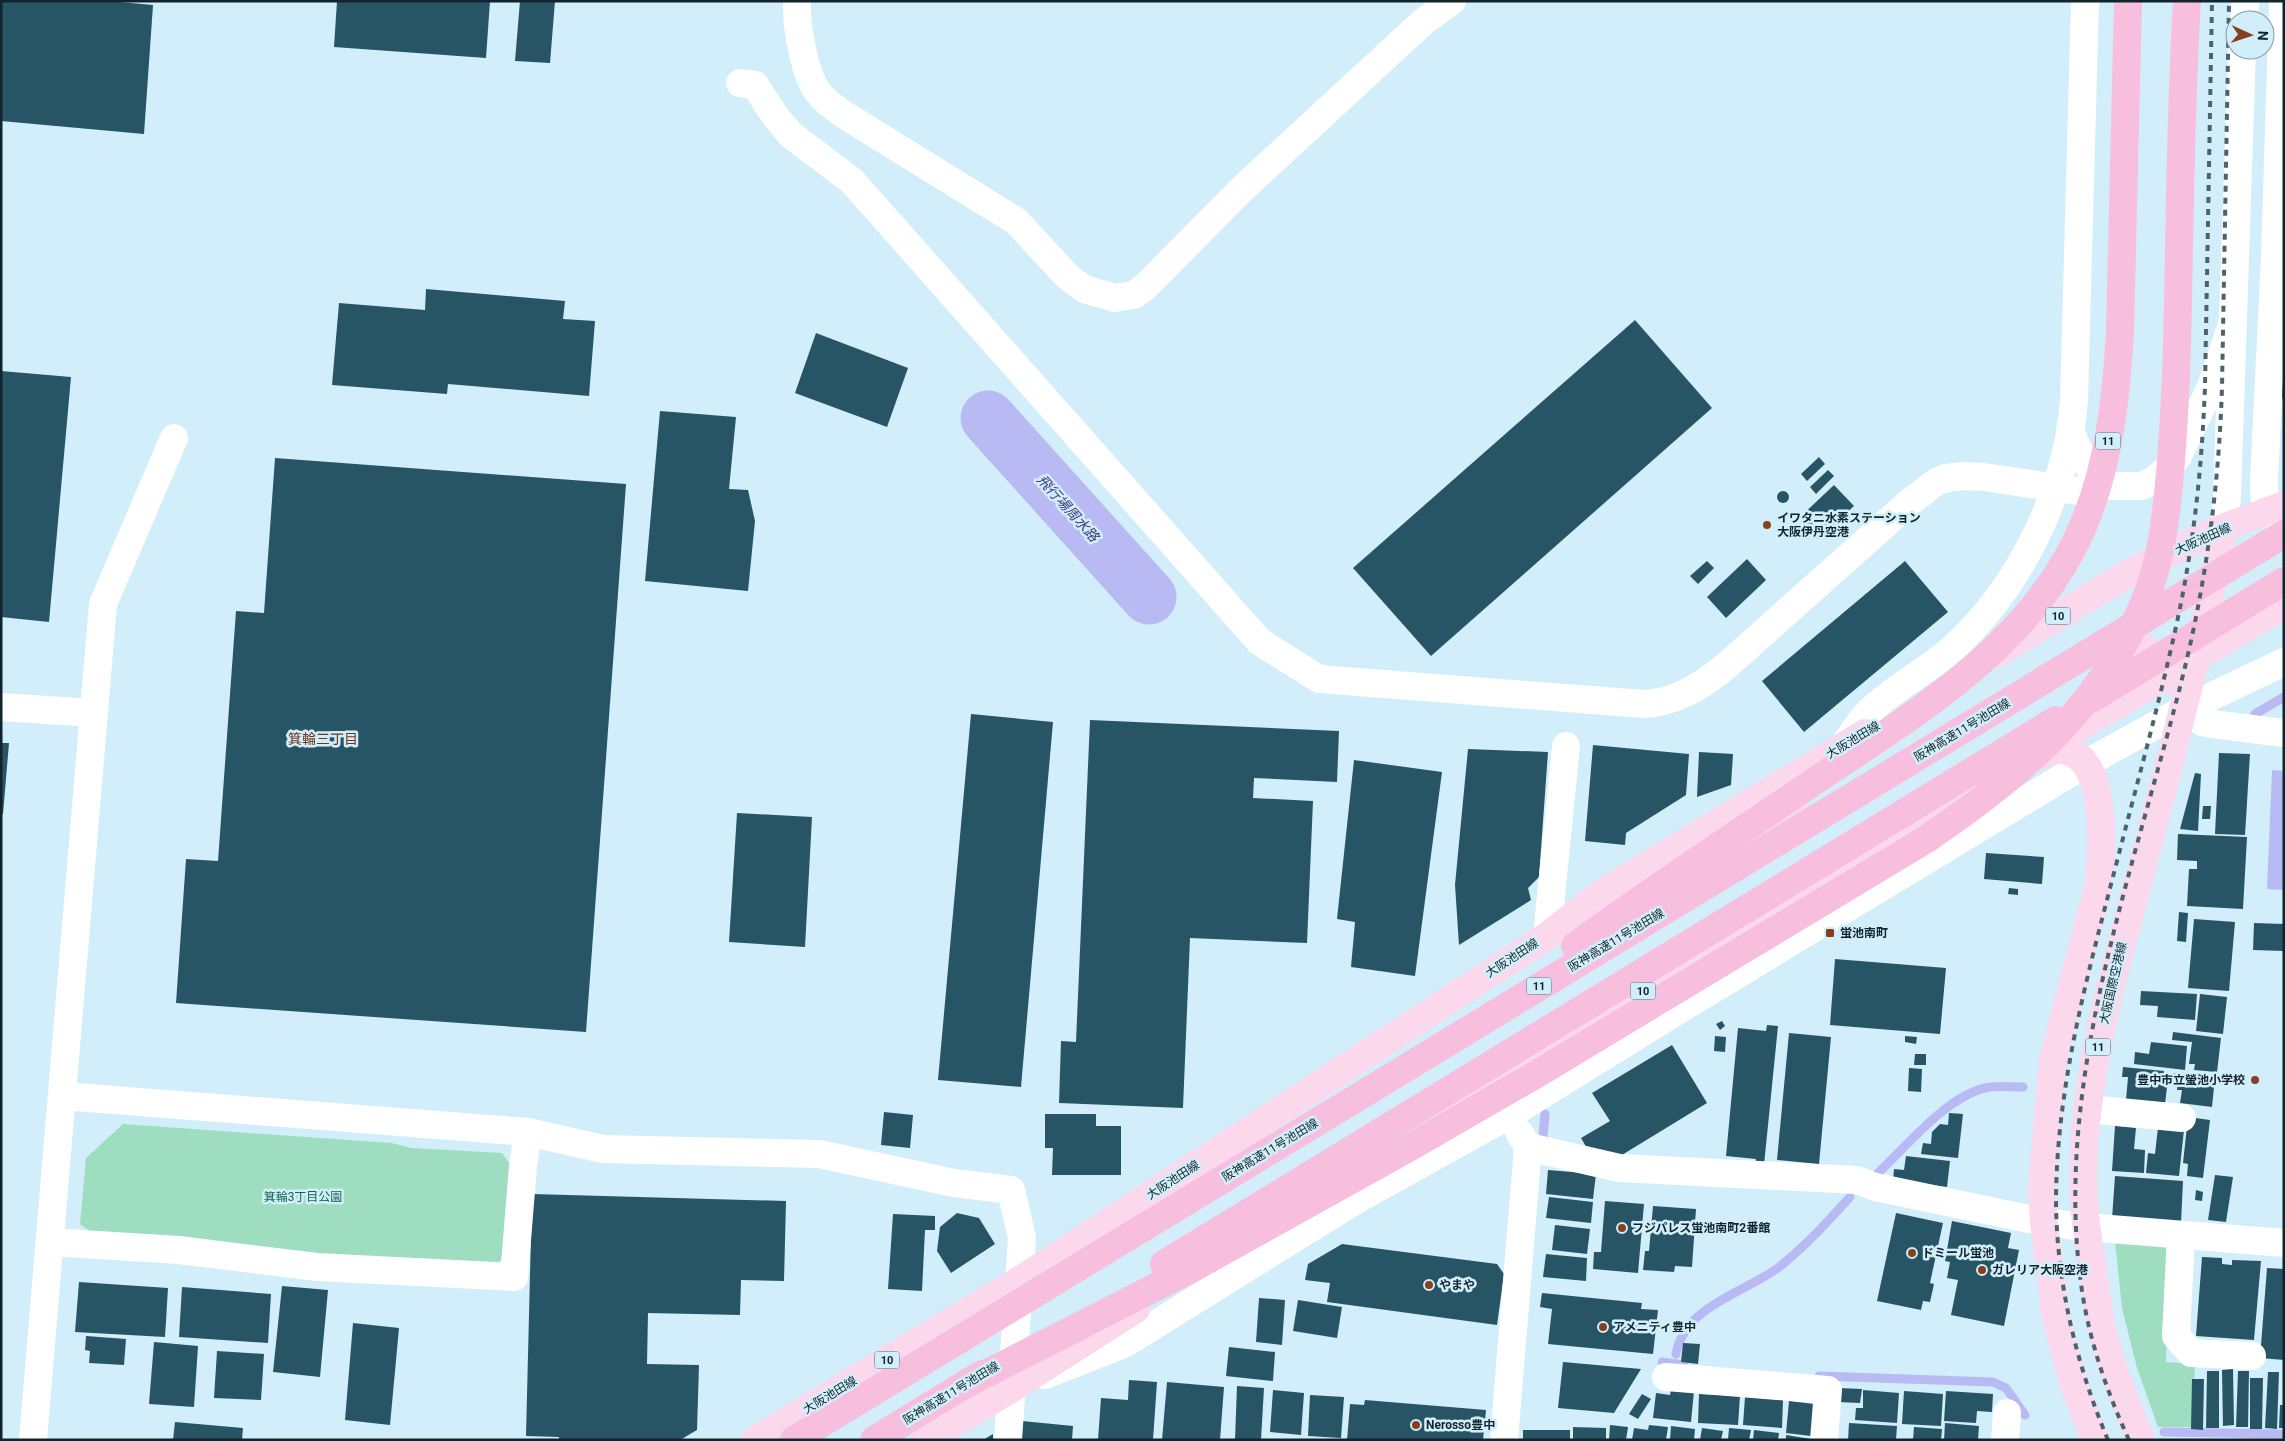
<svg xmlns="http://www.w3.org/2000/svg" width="2285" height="1441" font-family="Roboto,'Noto Sans JP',sans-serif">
	<rect width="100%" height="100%" fill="#d2eefa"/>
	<g fill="#9eddc0">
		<path d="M123 1124 391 1143 412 1148 502 1153 510 1164 505 1255 494 1268 289 1256 94 1234 80 1224 86 1158Z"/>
		<path d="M2115 1241 2170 1243 2166 1362 2195 1364 2192 1427H2158L2137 1368 2122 1308Z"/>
	</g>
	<path fill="#b9b9f4" d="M2272 770 2284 771V890L2267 889Z"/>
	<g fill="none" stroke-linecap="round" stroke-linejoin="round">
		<g stroke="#b9b9f4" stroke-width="9">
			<path d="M2255 714 2284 697"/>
			<path d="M1543 1137 1545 1114"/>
			<path d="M1877 1174C1906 1147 1946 1097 1985 1088 1997 1085 2010 1087 2023 1087"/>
			<path d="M1676 1354C1684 1306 1745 1293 1779 1267 1805 1247 1828 1221 1850 1197"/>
			<path d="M1662 1362 1684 1365"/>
			<path d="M1819 1376 1993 1382 2006 1388 2025 1415"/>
			<path d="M2164 1432 2284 1434"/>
		</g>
		<path stroke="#b9b9f4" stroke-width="55" d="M988 418 1149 597"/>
	</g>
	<g fill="#285566">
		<path d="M1 1H109L153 5 144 134 1 121Z"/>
		<path d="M337 1H490L486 58 334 47Z"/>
		<path d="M520 1H555L550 63 515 61Z"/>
		<path d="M426 289 565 301 563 319 595 321 589 396 448 384 447 394 332 385 339 303 425 310Z"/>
		<path d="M1635 320 1712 408 1431 656 1353 568Z"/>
		<path d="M816 333 908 368 887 427 795 393Z"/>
		<path d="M1 371 71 377 49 622 1 617Z"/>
		<path d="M2284 381V400H2283L2278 383Z"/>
		<path d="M660 411 736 417 729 489 748 490 755 521 748 591 645 581Z"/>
		<path d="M1819 457 1825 464 1807 481 1801 474Z"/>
		<path d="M275 458 626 484 586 1032 176 1003 186 859 218 861 236 611 264 613Z"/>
		<path d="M1828 470 1834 476 1816 494 1810 487Z"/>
		<path d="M1834 485 1854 506 1818 539 1799 518Z"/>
		<circle cx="1783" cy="497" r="6"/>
		<path d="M1747 559 1766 580 1726 618 1707 597Z"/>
		<path d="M1707 561 1714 568 1698 584 1690 576Z"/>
		<path d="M1905 561 1948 612 1804 732 1762 681Z"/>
		<path d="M971 714 1053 722 1021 1087 938 1080Z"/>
		<path d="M1090 720 1339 731 1337 782 1254 778 1253 798 1313 801 1307 943 1190 938 1183 1108 1059 1103 1061 1041 1076 1042Z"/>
		<path d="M1 743H9L3 814H1Z"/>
		<path d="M1593 745 1689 754 1686 795 1626 833 1625 845 1585 841Z"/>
		<path d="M1468 749 1548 752 1539 877 1528 888 1531 900 1459 945 1455 885Z"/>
		<path d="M1699 752 1733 754 1731 785 1697 797Z"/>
		<path d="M2219 753 2250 754 2245 835 2215 834Z"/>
		<path d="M1354 760 1442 772 1415 976 1351 967 1355 922 1337 919Z"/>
		<path d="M2195 773 2201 774 2198 831 2180 829Z"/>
		<path d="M2203 806H2211L2210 819H2202Z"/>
		<path d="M737 813 812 817 805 947 729 942Z"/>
		<path d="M2178 834 2247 837 2243 909 2187 906 2189 869H2197V861L2177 860Z"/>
		<path d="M1986 853 2044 857 2042 884 1984 879Z"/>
		<path d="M2009 888 2018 889V895L2008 894Z"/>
		<path d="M2179 912 2188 913 2186 942 2177 941Z"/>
		<path d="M2194 919 2235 922 2229 991 2188 988Z"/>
		<path d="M2254 923 2284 924V951L2253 950Z"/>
		<path d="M1835 959 1946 968 1940 1034 1830 1025Z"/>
		<path d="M2141 991 2197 994 2195 1020 2157 1017 2158 1006 2140 1005Z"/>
		<path d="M2200 994 2227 997 2223 1034 2196 1031Z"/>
		<path d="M1722 1021 1725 1026 1720 1030 1716 1024Z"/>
		<path d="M1767 1025 1778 1026 1764 1165 1755 1164 1756 1159 1726 1156 1738 1028 1766 1031Z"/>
		<path d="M2173 1032 2221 1038 2217 1072 2194 1070 2195 1064H2189L2192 1042 2172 1040Z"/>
		<path d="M1789 1033 1831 1037 1819 1164 1777 1160Z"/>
		<path d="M1715 1036 1726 1037 1725 1052 1714 1051Z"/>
		<path d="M1905 1036 1917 1037 1916 1044 1905 1042Z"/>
		<path d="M2151 1042 2187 1046 2185 1070 2134 1064 2135 1052 2149 1054Z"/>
		<path d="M1672 1045 1707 1103 1617 1158 1588 1150 1581 1138 1610 1121 1592 1093Z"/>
		<path d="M1915 1054H1926V1065H1914Z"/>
		<path d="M2123 1067 2164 1071 2163 1079H2168L2165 1104 2126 1100 2128 1077H2122Z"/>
		<path d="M1909 1068 1922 1069 1921 1092 1908 1091Z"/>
		<path d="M2173 1073 2215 1077 2212 1107 2180 1103 2182 1090H2177L2178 1082 2173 1081Z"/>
		<path d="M884 1112 913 1115 910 1148 881 1145Z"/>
		<path d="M1949 1113 1963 1114 1958 1158 1921 1154 1923 1143 1931 1144 1932 1132 1940 1124 1948 1125Z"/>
		<path d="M1045 1114H1096V1126H1121V1175H1052L1053 1148H1045Z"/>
		<path d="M2188 1117 2210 1120 2203 1178 2187 1176 2188 1164 2183 1163Z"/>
		<path d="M2115 1126 2136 1128 2134 1149 2145 1150 2144 1173 2112 1171Z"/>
		<path d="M2158 1127 2184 1130 2179 1176 2146 1173 2148 1153 2155 1154Z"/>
		<path d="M1906 1156 1950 1161 1947 1187 1893 1180 1894 1169 1904 1170Z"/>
		<path d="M1548 1170 1596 1174 1593 1199 1546 1194Z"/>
		<path d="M2215 1175 2233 1177 2226 1222 2208 1220Z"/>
		<path d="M2115 1176 2183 1181 2181 1223 2112 1219Z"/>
		<path d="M2196 1190 2203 1192 2202 1201 2195 1200Z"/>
		<path d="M532 1194 786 1201 784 1281 741 1280 740 1315 648 1313 647 1364 699 1365 697 1430 680 1440H559V1437L526 1436Z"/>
		<path d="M1549 1197 1593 1202 1591 1223 1546 1218Z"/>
		<path d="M1605 1201 1644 1204 1638 1273 1593 1269 1594 1252H1601Z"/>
		<path d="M1653 1206 1696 1209 1692 1267 1675 1266 1674 1272 1643 1270 1645 1251H1649Z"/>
		<path d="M957 1213 979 1218 995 1244 951 1273 937 1251 940 1227Z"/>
		<path d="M1896 1213 1943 1223 1930 1283 1934 1284 1930 1302 1923 1301 1921 1310 1877 1301Z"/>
		<path d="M893 1214 935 1216V1230H925L922 1291 888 1289Z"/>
		<path d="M1952 1221 2011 1233 2008 1248 2019 1250 2004 1326 1951 1315 1958 1280 1947 1278 1950 1262 1945 1261Z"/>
		<path d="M1555 1225 1590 1229 1587 1254 1552 1250Z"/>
		<path d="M1342 1244 1497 1264 1504 1274 1497 1325 1327 1302 1330 1283 1305 1280 1308 1264Z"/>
		<path d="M1546 1254 1587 1258 1586 1281 1543 1277Z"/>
		<path d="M2202 1257 2222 1258V1264L2232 1265V1260L2261 1261 2254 1340 2196 1336Z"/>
		<path d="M2267 1268 2284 1269V1360L2260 1358Z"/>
		<path d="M79 1282 168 1288 165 1337 75 1332Z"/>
		<path d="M282 1286 328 1290 320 1377 273 1372Z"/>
		<path d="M182 1287 271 1294 268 1343 179 1337Z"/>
		<path d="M1542 1293 1642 1303 1641 1309 1658 1310 1653 1354 1548 1344 1552 1309 1540 1307Z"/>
		<path d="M1259 1298 1285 1300 1282 1345 1256 1342Z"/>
		<path d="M1298 1300 1342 1307 1337 1338 1293 1331Z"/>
		<path d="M353 1323 399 1328 390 1425 345 1420Z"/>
		<path d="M86 1336 126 1339 124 1365 89 1363 90 1351 85 1350Z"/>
		<path d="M154 1342 198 1346 194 1407 149 1404Z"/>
		<path d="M1683 1343 1700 1344 1698 1364 1681 1362Z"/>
		<path d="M1229 1347 1275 1352 1273 1381 1226 1376Z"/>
		<path d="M217 1351 264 1354 261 1400 214 1398Z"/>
		<path d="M1563 1362 1641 1369 1614 1413 1558 1408Z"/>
		<path d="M2233 1369 2234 1425 2223 1426 2222 1370Z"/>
		<path d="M2207 1371H2219V1428H2206Z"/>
		<path d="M2238 1371H2249L2248 1427H2236Z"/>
		<path d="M2268 1372H2279L2277 1429 2265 1428Z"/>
		<path d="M2250 1378H2263L2262 1429H2250Z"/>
		<path d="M2192 1379H2204L2203 1430 2191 1429Z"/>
		<path d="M1129 1380 1157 1382 1153 1440H1098L1101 1398 1128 1400Z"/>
		<path d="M1167 1382 1224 1387 1220 1440H1162Z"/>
		<path d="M1237 1386 1264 1388 1261 1440H1235Z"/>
		<path d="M1839 1388 1862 1389 1860 1403 1838 1402Z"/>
		<path d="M1671 1389 1694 1391 1691 1422 1653 1418 1656 1393 1670 1395Z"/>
		<path d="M1273 1390 1304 1393 1301 1435 1270 1432Z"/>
		<path d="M1863 1390 1899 1393 1897 1423 1855 1420 1856 1408H1863Z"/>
		<path d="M1904 1391 1943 1394 1941 1426 1902 1424Z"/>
		<path d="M1946 1391 1993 1394 1992 1412 1977 1411 1976 1423 1944 1421Z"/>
		<path d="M1642 1394 1651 1399 1638 1419 1629 1414Z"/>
		<path d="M1699 1394 1740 1396 1738 1425 1698 1423Z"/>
		<path d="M1310 1395 1344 1397 1341 1438 1308 1436Z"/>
		<path d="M1745 1397 1783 1400 1782 1428 1743 1425Z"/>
		<path d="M1365 1400 1486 1410 1483 1440H1347L1350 1404 1364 1405Z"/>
		<path d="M1789 1401 1814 1404 1811 1436 1786 1433Z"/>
		<path d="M2280 1405H2284V1428H2279Z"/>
		<path d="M1022 1421 1073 1426 1072 1440H1021Z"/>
		<path d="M175 1422 243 1428 242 1440H173Z"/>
		<path d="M1849 1423 1897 1426 1896 1440H1848Z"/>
		<path d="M1945 1423 1979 1426 1978 1440H1944Z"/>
		<path d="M1610 1425 1628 1427 1626 1440H1609Z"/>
		<path d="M1649 1425 1668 1427 1666 1440H1632L1634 1428 1648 1430Z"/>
		<path d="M1671 1426 1695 1429 1694 1440H1670Z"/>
		<path d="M1573 1427 1606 1428V1440H1573Z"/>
		<path d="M1914 1427 1942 1429 1941 1440H1913Z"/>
		<path d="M1702 1428 1723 1431 1721 1440H1700Z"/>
		<path d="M1729 1428 1751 1430 1749 1440H1728Z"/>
		<rect x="1523" y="1430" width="47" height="10"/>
		<path d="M1754 1430 1779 1433 1778 1440H1753Z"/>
		<path d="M993 1434V1440H983Z"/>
		<path d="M1786 1435 1811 1439V1440H1786Z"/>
	</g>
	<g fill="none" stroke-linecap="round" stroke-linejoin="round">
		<g stroke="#fff" stroke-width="28">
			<path d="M797 1C796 24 803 64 813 84 819 97 832 106 843 114L1016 221 1067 276 1084 289 1115 298 1134 295 1146 286 1241 190 1423 22 1452 1"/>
			<path d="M2244 20 2245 1"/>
			<path d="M740 83 755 85 775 116 791 135 852 181 1260 642 1319 679 1644 704C1676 702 1700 687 1725 667L1910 502 1936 482 1946 478 1964 476 1984 477 2091 493 2101 486H2142L2156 479 2169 467 2178 456 2211 387 2233 321"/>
			<path d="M2070 431 2079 451 2101 486"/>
			<path d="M2265 513 2264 481 2275 257 2283 1"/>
			<path d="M2224 529 2227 497 2242 50"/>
			<path d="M1 707 94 713"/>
			<path d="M2183 710 2202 722 2212 724 2284 733"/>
			<path d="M1843 747C1851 735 1860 721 1870 711 1895 687 1926 672 1952 649 2020 588 2067 491 2074 400L2085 1"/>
			<path d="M1547 936 1566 746"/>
			<path d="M62 1096 528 1132 603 1149 819 1154 954 1183 1011 1190 1022 1238 1008 1440"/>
			<path d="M2089 1109 2182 1118"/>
			<path d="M1528 1147 1619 1168 1857 1180 1875 1187 2044 1222 2086 1227 2284 1243"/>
			<path d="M2181 1235 2176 1336 2191 1353 2252 1356"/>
			<path d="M50 1242 179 1250 317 1267 514 1277 523 1166 528 1132"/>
			<path d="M1045 1375 1124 1344 1356 1200 1509 1115 1690 1003 2085 764 2183 710 2284 662"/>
			<path d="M1666 1377 1828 1390 1824 1440"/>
			<path d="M33 1440 103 604 174 438"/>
			<path d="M1504 1440 1528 1147 1519 1132"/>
			<path d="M2005 1440 2007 1413"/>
		</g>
		<g stroke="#fbd8eb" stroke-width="28">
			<path d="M2106 641C2137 626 2153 657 2166 680"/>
			<path d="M1996 654 2131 572 2215 531 2284 505"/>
			<path d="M2051 744 2284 605"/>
			<path d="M2037 756C2047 752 2056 748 2067 751 2110 761 2102 860 2097 892L2053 1059 2042 1186 2044 1222 2056 1319 2074 1385 2095 1440"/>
			<path d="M1719 856 1799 816"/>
			<path d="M1449 1110 1991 780"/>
			<path d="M755 1440 1020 1280 1547 936 1602 893 1865 733"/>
			<path d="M925 1440 1011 1389 1136 1309"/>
			<path d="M2141 1440C2126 1403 2109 1364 2101 1324 2097 1305 2095 1284 2092 1264 2087 1235 2083 1205 2083 1175 2084 1075 2115 968 2141 871 2171 758 2201 644 2224 529"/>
		</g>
		<g stroke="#f8bede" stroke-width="28">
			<path d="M2093 698 2284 581"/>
			<path d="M1575 946C1653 889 1733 837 1812 783 1917 712 2037 643 2086 519 2110 459 2116 396 2120 332L2128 1"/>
			<path d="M1164 1264 2056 720"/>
			<path d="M966 1384 1191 1269 1412 1146 1535 1075 1925 840C2019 777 2099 709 2144 603 2163 557 2167 509 2171 461 2174 421 2176 383 2177 343 2180 230 2180 115 2187 1"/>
			<path d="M794 1440 2284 534"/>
			<path d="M874 1440 982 1374"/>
		</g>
		<g stroke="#4d636b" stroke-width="4" stroke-dasharray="6 6" stroke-linecap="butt">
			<path d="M2108 1440C2076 1364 2056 1281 2056 1198 2057 1085 2087 977 2115 869 2136 787 2159 705 2177 622 2194 544 2202 466 2205 386L2212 1"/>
			<path d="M2129 1440C2107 1392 2090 1343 2082 1291 2051 1083 2135 870 2184 671 2207 577 2219 483 2222 387L2229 1"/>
		</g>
	</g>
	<g fill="#87401e" stroke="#d2eefa" stroke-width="2">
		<circle cx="1767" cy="525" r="5"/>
		<rect x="1825" y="928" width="10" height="10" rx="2.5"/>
		<circle cx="2255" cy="1080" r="5"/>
		<circle cx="1622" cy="1228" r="5"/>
		<circle cx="1912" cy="1253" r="5"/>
		<circle cx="1982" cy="1270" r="5"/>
		<circle cx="1429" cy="1285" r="5"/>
		<circle cx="1603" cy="1327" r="5"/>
		<circle cx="1416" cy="1425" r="5"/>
	</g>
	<g text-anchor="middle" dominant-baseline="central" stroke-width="5" stroke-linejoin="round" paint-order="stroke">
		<g fill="#d2eefa" stroke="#4b6169" stroke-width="1">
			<rect x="2095.5" y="432.5" width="25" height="17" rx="4"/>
			<rect x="2045.5" y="607.5" width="25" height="17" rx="4"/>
			<rect x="1526.5" y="977.5" width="25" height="17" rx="4"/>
			<rect x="1630.5" y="982.5" width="25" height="17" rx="4"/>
			<rect x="2085.5" y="1038.5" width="25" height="17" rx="4"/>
			<rect x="874.5" y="1351.5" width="25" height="17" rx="4"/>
		</g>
		<g font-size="11" font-weight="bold" fill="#11242b">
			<text x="2108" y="441">11</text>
			<text x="2058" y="616">10</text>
			<text x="1539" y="986">11</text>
			<text x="1643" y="991">10</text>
			<text x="2098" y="1047">11</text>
			<text x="887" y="1360">10</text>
		</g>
		<g font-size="12" font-weight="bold" fill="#11242b" stroke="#d2eefa" text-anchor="start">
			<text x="1777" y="518">イワタニ水素ステーション<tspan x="1777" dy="14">大阪伊丹空港</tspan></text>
			<text x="1840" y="933">蛍池南町</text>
			<text x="2245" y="1080" text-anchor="end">豊中市立螢池小学校</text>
			<text x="1632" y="1228">フジパレス蛍池南町2番館</text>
			<text x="1922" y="1253">ドミール蛍池</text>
			<text x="1992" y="1270">ガレリア大阪空港</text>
			<text x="1439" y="1285">やまや</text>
			<text x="1613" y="1327">アメニティ豊中</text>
			<text x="1426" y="1425">Nerosso豊中</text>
		</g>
		<g font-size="12" fill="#11242b" stroke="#d2eefa">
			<text transform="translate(2203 539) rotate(-24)">大阪池田線</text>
			<text transform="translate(1962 730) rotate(-31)">阪神高速11号池田線</text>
			<text transform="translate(1853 740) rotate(-31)">大阪池田線</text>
			<text transform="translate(1616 940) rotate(-31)">阪神高速11号池田線</text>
			<text transform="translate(1512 958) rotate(-33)">大阪池田線</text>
			<text transform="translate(2113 983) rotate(-77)">大阪国際空港線</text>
			<text transform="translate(1270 1150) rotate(-31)">阪神高速11号池田線</text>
			<text transform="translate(1173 1180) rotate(-33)">大阪池田線</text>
			<text transform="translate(951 1393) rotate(-31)">阪神高速11号池田線</text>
			<text transform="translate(830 1395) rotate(-31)">大阪池田線</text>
		</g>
		<g font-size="12" fill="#12674a" stroke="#d2eefa">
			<text x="303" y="1197">箕輪3丁目公園</text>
		</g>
		<g font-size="14" font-style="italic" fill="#3f387d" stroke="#d2eefa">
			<text transform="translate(1068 508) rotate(48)">飛行場周水路</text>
		</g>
		<g font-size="14" fill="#743414" stroke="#d2eefa">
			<text x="323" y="739">箕輪三丁目</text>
		</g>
	</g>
	<rect width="2285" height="1441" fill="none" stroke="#11242b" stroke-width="5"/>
	<g transform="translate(2250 35) rotate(93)"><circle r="24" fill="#d2eefa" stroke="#859da7"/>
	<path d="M0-4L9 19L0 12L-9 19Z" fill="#87401e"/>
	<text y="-8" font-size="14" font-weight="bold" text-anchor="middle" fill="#11242b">N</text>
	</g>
</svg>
